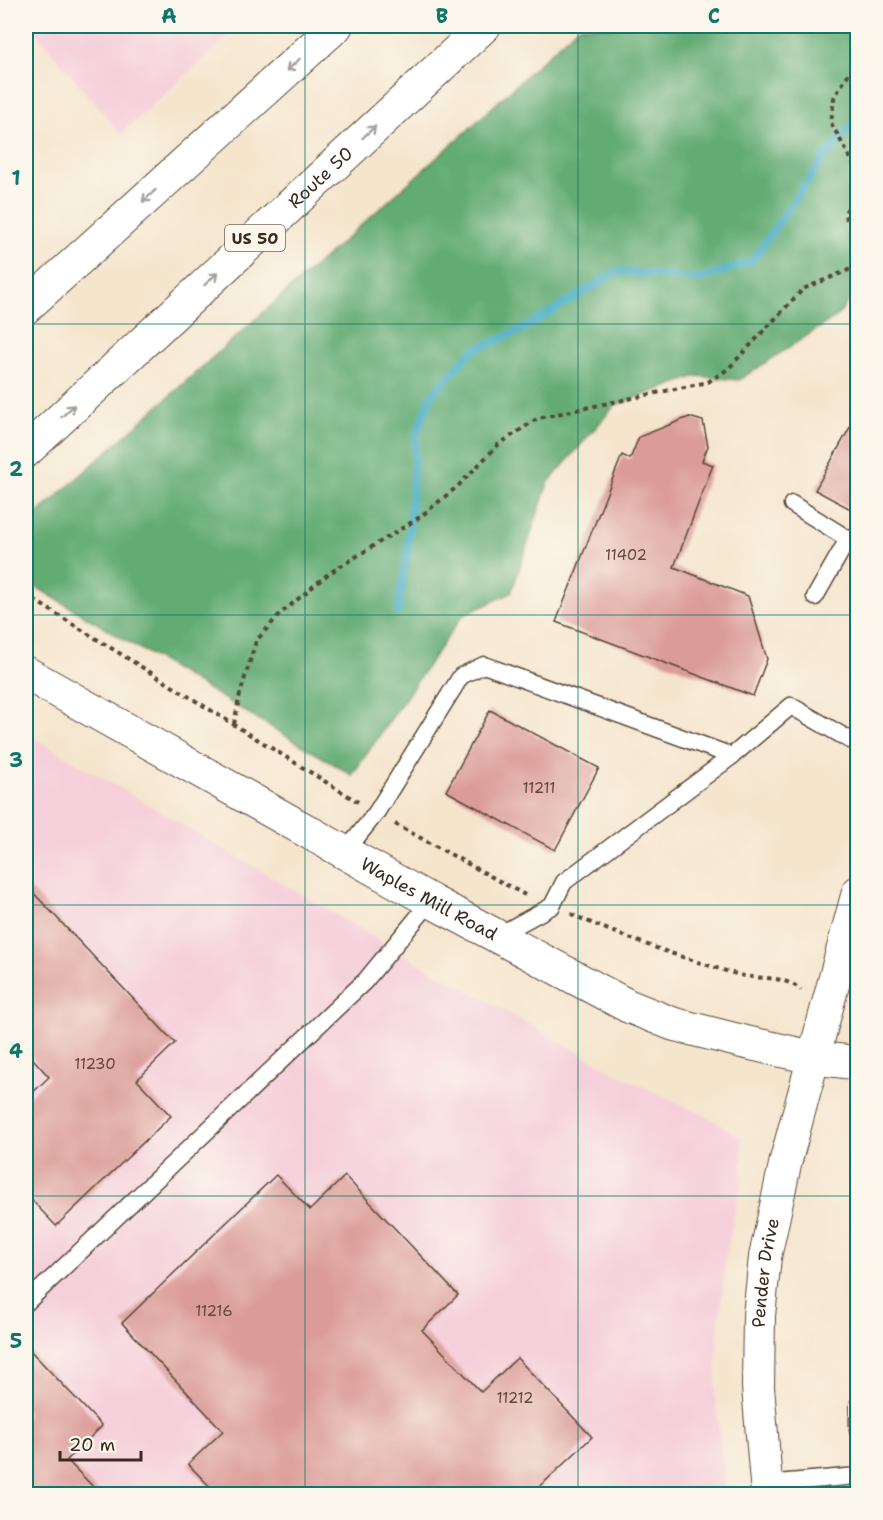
<svg xmlns="http://www.w3.org/2000/svg" width="883" height="1520" font-family="'Shantell Sans',sans-serif">
	<rect width="100%" height="100%" fill="#fbf7ec"/>
	<filter id="ink" filterUnits="userSpaceOnUse"><feTurbulence type="fractalNoise" baseFrequency=".0167" numOctaves="2"/><feDisplacementMap in="SourceGraphic" scale="12" xChannelSelector="R" yChannelSelector="G"/><feConvolveMatrix kernelMatrix="1 2 1 2 8 2 1 2 1" color-interpolation-filters="sRGB"/></filter>
	<filter id="wash" filterUnits="userSpaceOnUse"><feTurbulence type="fractalNoise" baseFrequency=".008" numOctaves="4" result="noise"/><feDisplacementMap in="SourceGraphic" scale="24" xChannelSelector="R" yChannelSelector="G"/><feGaussianBlur stdDeviation="1.35" result="paint"/><feColorMatrix in="noise" values="0 0 0 0 0 0 0 0 0 0 0 0 0 0 0 0 0 1.4 0 .05"/><feComposite in="paint" operator="in"/></filter>
	<g filter="url(#wash)">
		<rect width="100%" height="100%" fill="#f5e5cd"/>
		<g fill="#f5cfda">
			<path d="M29 26H239L121 134Z"/>
			<path d="M26 733 415 961 627 1079 704 1115 742 1138V1178L726 1254 718 1334 715 1395 726 1494H26Z"/>
		</g>
		<path fill="#62ab73" stroke="#4e6a48" stroke-width="1.5" d="M579 26H857V290L837 316 739 380 697 376 615 405 548 483 511 593 462 616 352 775 26 581V524L468 130Z"/>
		<g fill="none" stroke-linecap="round" stroke-linejoin="round">
			<path stroke="#43abc2" stroke-width="8" d="M398 612 408 548 416 436 431 396 472 351 523 329 618 271 700 279 752 261 822 160 858 118"/>
		</g>
		<g id="blocks">
			<g fill="#db9b98">
				<path d="M858 413V513L815 490Z"/>
				<path d="M689 417 703 421 708 446 702 461 713 465 674 567 748 596 767 659 753 696 556 622 622 455 630 459 639 437Z"/>
				<path d="M490 710 599 768 555 850 446 791Z"/>
				<path d="M26 885 175 1043 137 1080 171 1116 56 1226 26 1194V1099L49 1077 26 1051Z"/>
				<path d="M276 1175 310 1210 345 1176 458 1295 422 1330 481 1392 517 1358 592 1437 532 1494H217L188 1464 223 1431 122 1323Z"/>
				<path d="M26 1346 102 1426 67 1460 100 1494H26Z"/>
			</g>
		</g>
	</g>
	<g filter="url(#ink)">
		<use href="#blocks" fill-opacity="0" stroke="#574638" stroke-width="1.5"/>
		<g fill="none" stroke-linecap="round" stroke-linejoin="round">
			<defs>
				<g id="service">
					<path d="M792 504 848 539 815 597"/>
					<path d="M732 756 791 706 850 740"/>
					<path d="M345 852 376 813 461 676 484 665 732 756 564 882 552 906 497 936"/>
					<path d="M26 1303 365 981 431 901"/>
					<path d="M858 1405V1431"/>
					<path d="M765 1484 858 1476"/>
				</g>
				<g id="minor">
					<path id="s1" d="M767 1494 758 1387 759 1316 765 1257 786 1160 858 892"/>
				</g>
				<g id="secondary">
					<path id="s2" d="M26 673 431 901 628 1006 673 1024 744 1042 815 1058 858 1063"/>
				</g>
				<g id="primary">
					<path d="M26 307 336 26"/>
					<path id="s3" d="M26 451 484 26"/>
				</g>
			</defs>
			<use href="#service" stroke="#574638" stroke-width="19"/>
			<use href="#minor" stroke="#574638" stroke-width="34"/>
			<use href="#secondary" stroke="#574638" stroke-width="35"/>
			<use href="#primary" stroke="#574638" stroke-width="35"/>
			<g stroke="#574638" stroke-width="4" stroke-dasharray="4.5 4.5" stroke-linecap="butt">
				<path d="M858 58 834 98 831 123 858 172"/>
				<path d="M858 193 844 214 858 238"/>
				<path d="M26 595 358 802"/>
				<path d="M234 724 240 694 256 641 280 614 328 574 420 517 458 486 498 445 538 418 708 382 728 369 803 289 858 266"/>
				<path d="M395 824 525 895"/>
				<path d="M571 914C624 938 680 957 736 974 760 981 780 973 801 990"/>
			</g>
			<use href="#service" stroke="#fff" stroke-width="16"/>
			<use href="#minor" stroke="#fff" stroke-width="32"/>
			<use href="#secondary" stroke="#fff" stroke-width="33"/>
			<use href="#primary" stroke="#fff" stroke-width="33"/>
		</g>
		<defs><path id="oneway-shaft" d="M-6 0H5M1.5-3L5.5 0L1.5 3" fill="none" stroke-width="1.6" stroke-linecap="round" stroke-linejoin="round" transform="scale(1.5)"/></defs>
		<g stroke="#a79f9a">
			<use href="#oneway-shaft" transform="translate(293 65) rotate(138)"/>
			<use href="#oneway-shaft" transform="translate(369 132) rotate(-43)"/>
			<use href="#oneway-shaft" transform="translate(149 196) rotate(138)"/>
			<use href="#oneway-shaft" transform="translate(211 279) rotate(-43)"/>
			<use href="#oneway-shaft" transform="translate(68 411) rotate(-43)"/>
		</g>
	</g>
	<path fill="none" stroke="#0f766e" stroke-width="1.5" stroke-opacity="0.55" d="M305 26V1494M578 26V1494M26 324H858M26 615H858M26 905H858M26 1196H858"/>
	<g text-anchor="middle" dominant-baseline="central" stroke-width="4.5" stroke-linejoin="round" paint-order="stroke">
		<g font-size="15" fill="#63463c">
			<text x="626" y="555">11402</text>
			<text x="539" y="788">11211</text>
			<text x="95" y="1064">11230</text>
			<text x="214" y="1311">11216</text>
			<text x="515" y="1398">11212</text>
		</g>
		<rect fill="#fbf7ec" stroke="#75685c" stroke-width="1.5" x="225" y="225" width="60" height="26" rx="4.5"/>
		<g font-size="16" font-weight="bold" fill="#3b2a1e">
			<text x="255" y="238">US 50</text>
		</g>
		<g font-size="18" fill="#3b2a1e" stroke="#fbf7ec">
			<text stroke="none"><textPath href="#s3" startOffset="402">Route 50</textPath></text>
			<text stroke="none"><textPath href="#s2" startOffset="462">Waples Mill Road</textPath></text>
			<text stroke="none"><textPath href="#s1" startOffset="222">Pender Drive</textPath></text>
		</g>
	</g>
	<rect width="883" height="1520" fill="none" stroke="#fbf7ec" stroke-width="66"/>
	<path d="M60 1451v9h81v-9" fill="none" stroke="#3b2a1e" stroke-width="3"/>
	<text x="69" y="1451" font-size="18" fill="#3b2a1e" stroke="#fbf7ec" stroke-width="4.5" paint-order="stroke">20 m</text>
	<rect x="33" y="33" width="817" height="1454" fill="none" stroke="#0f766e" stroke-width="2"/>
	<g font-size="20" text-anchor="middle" font-weight="bold" fill="#0f766e">
		<text x="169" y="23">A</text>
		<text x="442" y="23">B</text>
		<text x="714" y="23">C</text>
		<text x="16" y="185">1</text>
		<text x="16" y="476">2</text>
		<text x="16" y="767">3</text>
		<text x="16" y="1058">4</text>
		<text x="16" y="1348">5</text>
	</g>
</svg>
